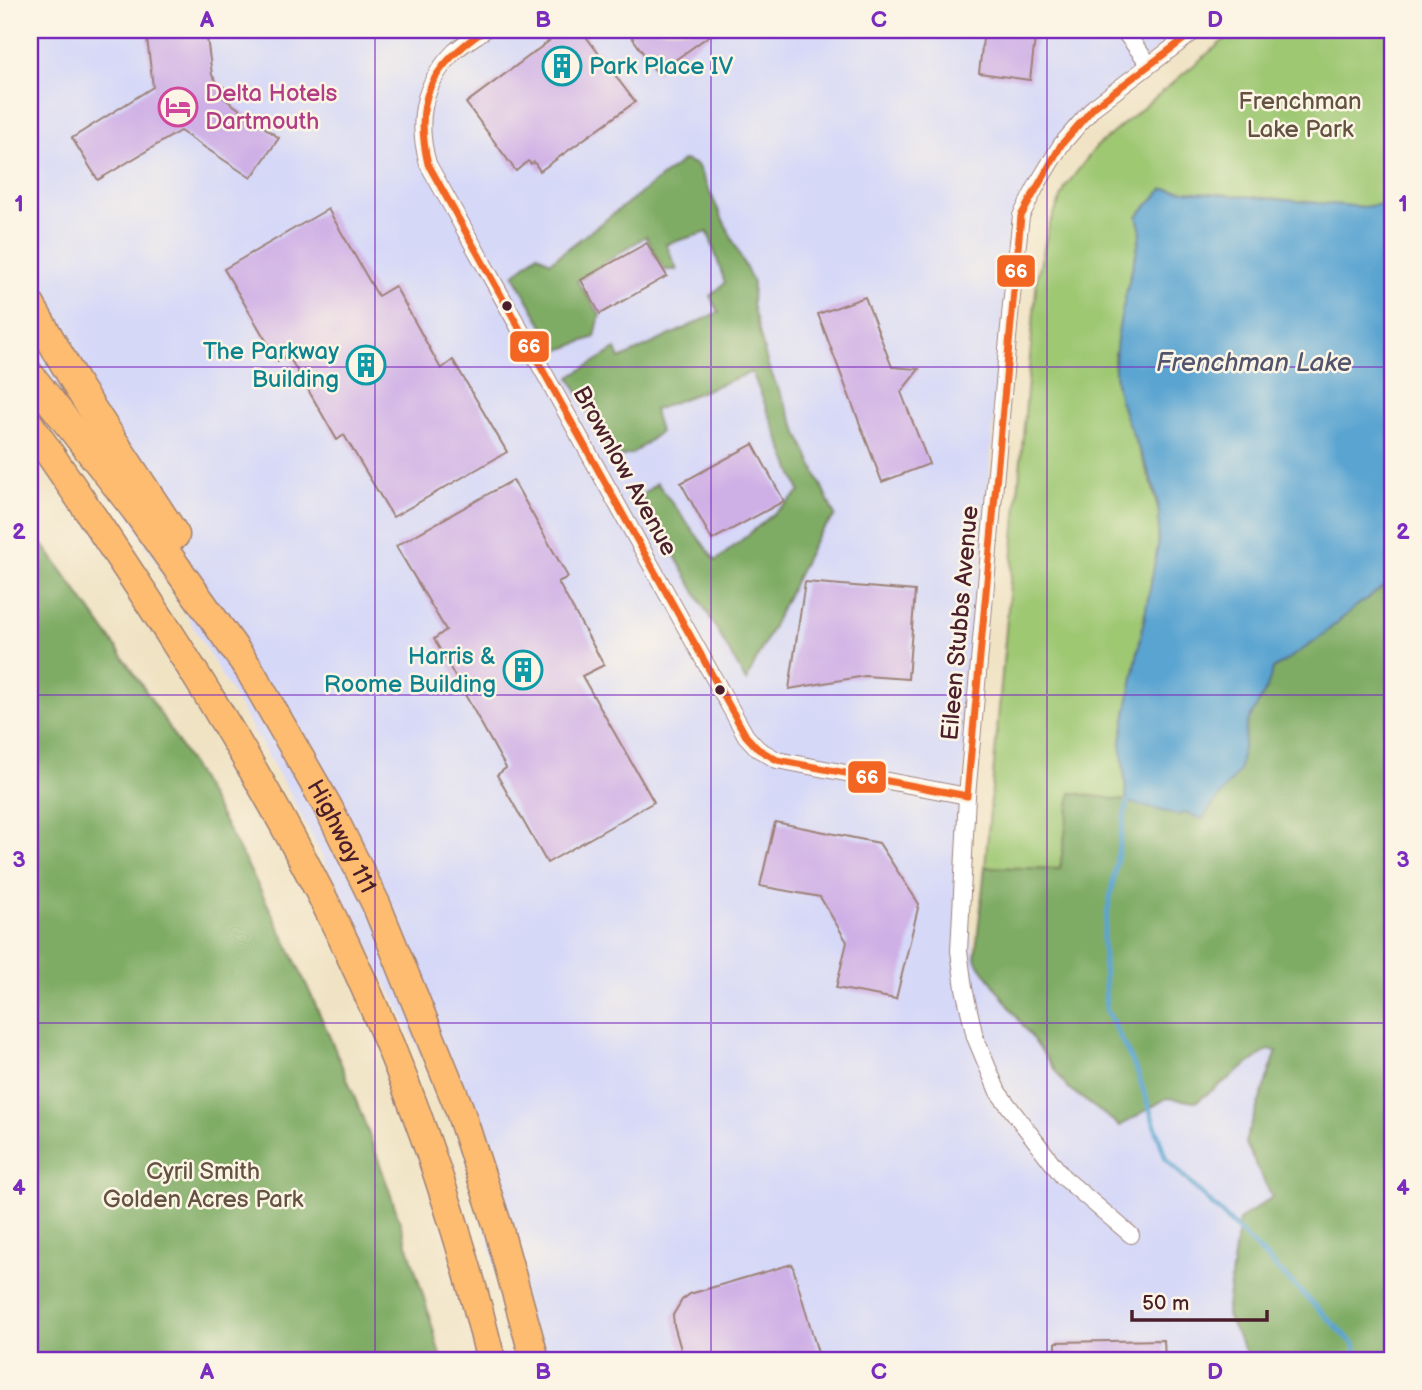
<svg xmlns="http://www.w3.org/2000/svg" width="1422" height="1390" font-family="'Balsamiq Sans',sans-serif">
	<rect width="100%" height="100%" fill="#fcf5e5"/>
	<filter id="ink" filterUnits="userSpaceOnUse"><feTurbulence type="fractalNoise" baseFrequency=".0143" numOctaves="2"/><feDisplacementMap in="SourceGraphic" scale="14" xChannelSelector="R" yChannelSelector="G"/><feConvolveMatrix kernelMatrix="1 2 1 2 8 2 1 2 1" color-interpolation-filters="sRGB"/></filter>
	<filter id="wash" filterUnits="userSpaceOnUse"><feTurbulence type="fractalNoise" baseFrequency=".00686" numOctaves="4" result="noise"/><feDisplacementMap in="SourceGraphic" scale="28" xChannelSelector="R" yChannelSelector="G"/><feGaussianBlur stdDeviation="1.57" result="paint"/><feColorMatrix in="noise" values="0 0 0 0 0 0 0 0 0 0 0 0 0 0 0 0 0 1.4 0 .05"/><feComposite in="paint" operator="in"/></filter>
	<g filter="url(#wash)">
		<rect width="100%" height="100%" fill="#f0e3c4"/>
		<path fill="#d6d8f8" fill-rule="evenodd" d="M30 30H1180L1104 94 1070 127 1042 161 1017 212 1008 253 957 857 975 959 1167 1097 1196 1102 1268 1050H1277L1245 1142 1273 1197 1239 1221 1226 1314 1250 1360H517L464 1144 374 958 290 794 124 507 30 380ZM697 165 753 283 752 304 768 366 835 515 817 536 747 681 641 496 657 483 716 562 800 492 751 372 654 410 570 377 616 350 620 360 719 312 725 284 708 232 666 244 676 269 663 270 646 236 576 281 600 314 538 254 549 263Z"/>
		<path fill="#9fc873" stroke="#74744f" stroke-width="2" d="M1236 30H1392V203L1363 207 1164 189 1141 232 1114 359 1116 383 1121 401 1152 485 1159 514 1158 546 1121 741 1127 802 1071 793 1060 869 985 867 1037 278 1049 226 1066 186 1096 147Z"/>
		<g fill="#7fac65" stroke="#646648" stroke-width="2">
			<path d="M684 160 697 165 753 283 752 304 768 366 835 516 817 536 746 681 641 496 657 483 716 561 800 492 752 372 654 410 660 432 632 454 612 458 570 377 616 349 620 359 719 312 710 296 725 283 708 232 666 244 677 270H663L646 236 577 281 600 314 595 337 557 351 514 275 538 254 550 262Z"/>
			<path d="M30 527C75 589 122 652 163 718 265 883 348 1058 407 1244 419 1282 432 1321 441 1360H30Z"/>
			<path d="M1392 581V1360H1250L1226 1314 1239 1220 1272 1197 1245 1142 1277 1051 1268 1050 1196 1102 1167 1098 1120 1126 1068 1088 975 959 985 867 1060 869 1071 793 1122 800 1178 815 1239 771 1247 723 1266 690 1273 669 1317 640 1355 607Z"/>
		</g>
		<path fill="#5aa4d1" stroke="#52627e" stroke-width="2" d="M1163 189 1363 207 1392 203V581L1355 607 1317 640 1273 669 1266 690 1247 723 1239 771 1202 819 1185 812 1178 815 1127 802 1121 741 1158 546C1158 536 1160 524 1159 514 1155 467 1122 427 1116 381 1110 342 1132 273 1141 232L1137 216Z"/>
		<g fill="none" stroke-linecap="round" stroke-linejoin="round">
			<path stroke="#5aa4d1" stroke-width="5" d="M1127 802 1103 938 1106 1009 1137 1071 1166 1159 1356 1346 1355 1360"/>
		</g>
		<g id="blocks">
			<g fill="#cfb0e6">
				<path d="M146 30H206L212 75 218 83 226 89 221 96 279 138 251 178 180 131 98 180 72 138 153 87Z"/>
				<path d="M564 30H581L635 102 540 171 534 162 531 164 528 161 516 171 466 103Z"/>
				<path d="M627 30H717L657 73Z"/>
				<path d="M984 30H1036L1030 80 979 73Z"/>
				<path d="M328 209 378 296 395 286 441 369 453 360 507 452 393 517 344 435 337 440 288 355 278 361 224 269Z"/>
				<path d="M647 243 667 276 600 314 581 280Z"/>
				<path d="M865 297 892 367 919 369 901 392 929 464 882 482 818 314Z"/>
				<path d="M753 444 784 501 712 540 681 483Z"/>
				<path d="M513 480 568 577 558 582 604 665 582 676 654 802 547 863 497 775 506 768 434 639 446 630 396 546Z"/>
				<path d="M805 582 915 591 908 679 865 676 789 689Z"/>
				<path d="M775 822 879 843 919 904 896 999 836 988 847 942 820 897 760 886Z"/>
				<path d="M792 1264 820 1360H684L674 1325 673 1315 682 1300 690 1294Z"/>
				<path d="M1164 1340 1165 1360H1056V1342Z"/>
			</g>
		</g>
	</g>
	<g filter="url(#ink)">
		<use href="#blocks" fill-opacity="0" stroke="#9d8178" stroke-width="2"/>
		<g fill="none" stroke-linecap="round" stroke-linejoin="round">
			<defs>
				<g id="street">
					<path d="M485 30C475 37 462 44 454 52 422 85 416 121 428 164L746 736 758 749 777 760 967 796"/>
					<path d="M1123 30 1149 64"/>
					<path d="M1131 1235 1063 1177 998 1092 975 1037 964 988 959 951 967 796 1011 305 1021 216 1038 183 1061 145 1094 107 1196 30"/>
				</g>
				<g id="highway">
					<path d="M30 304 79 389 175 535"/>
					<path id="s1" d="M30 375 135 509 249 669 329 809 376 904 459 1108 498 1227 535 1360"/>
					<path d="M30 425C126 565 222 707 302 858 386 1015 449 1187 491 1360"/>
				</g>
			</defs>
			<use href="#street" stroke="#9d8178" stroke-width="18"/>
			<use href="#highway" stroke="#9d8178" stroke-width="31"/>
			<use href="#street" stroke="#fff" stroke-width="16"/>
			<use href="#highway" stroke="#fdbc70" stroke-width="28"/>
			<defs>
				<path id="bus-1" d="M485 30C431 66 413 99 428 164L746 736 758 749 777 760 967 796 1021 216 1061 145 1094 107 1196 30"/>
			</defs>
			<use href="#bus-1" stroke="#fcf5e5" stroke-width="12"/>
			<use href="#bus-1" stroke="#f26522" stroke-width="7"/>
		</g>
	</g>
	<path fill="none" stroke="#7b2cbf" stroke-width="2" stroke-opacity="0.55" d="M375 30V1360M711 30V1360M1047 30V1360M30 367H1392M30 695H1392M30 1023H1392"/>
	<defs>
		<symbol id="building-ring" viewBox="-11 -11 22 22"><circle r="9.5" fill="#fcf5e5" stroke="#0f9aa8" stroke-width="1.5"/><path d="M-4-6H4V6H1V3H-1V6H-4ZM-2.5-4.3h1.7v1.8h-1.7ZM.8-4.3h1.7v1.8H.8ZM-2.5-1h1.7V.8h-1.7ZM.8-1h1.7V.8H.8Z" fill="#0f9aa8"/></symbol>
		<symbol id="hotel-ring" viewBox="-11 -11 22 22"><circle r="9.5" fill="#fcf5e5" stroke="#d1479c" stroke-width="1.5"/><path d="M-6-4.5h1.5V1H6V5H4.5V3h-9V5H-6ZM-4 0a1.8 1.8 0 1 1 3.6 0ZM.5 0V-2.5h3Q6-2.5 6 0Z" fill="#d1479c"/></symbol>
	</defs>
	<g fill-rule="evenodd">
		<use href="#building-ring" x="540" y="44" width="44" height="44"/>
		<use href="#hotel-ring" x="156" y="85" width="44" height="44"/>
		<use href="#building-ring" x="344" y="343" width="44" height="44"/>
		<use href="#building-ring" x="501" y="648" width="44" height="44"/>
	</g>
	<g fill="#4a1f2b" stroke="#fcf5e5" stroke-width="2.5">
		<circle cx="507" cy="306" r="6"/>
		<circle cx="720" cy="690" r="6"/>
	</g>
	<g text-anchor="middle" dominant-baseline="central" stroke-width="5" stroke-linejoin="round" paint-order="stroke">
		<g font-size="24" fill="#0d838f" stroke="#fcf5e5" text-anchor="end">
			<text x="589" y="66" text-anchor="start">Park Place IV</text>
			<text x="339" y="351">The Parkway<tspan x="339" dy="28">Building</tspan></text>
			<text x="496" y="656">Harris &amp;<tspan x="496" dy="28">Roome Building</tspan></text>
		</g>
		<g font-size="24" fill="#b23c85" stroke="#fcf5e5" text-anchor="start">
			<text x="205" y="93">Delta Hotels<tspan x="205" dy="28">Dartmouth</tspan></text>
		</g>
		<g font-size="24" fill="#645241" stroke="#fcf5e5">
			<text x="1300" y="101">Frenchman<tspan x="1300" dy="28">Lake Park</tspan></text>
			<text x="203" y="1171">Cyril Smith<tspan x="203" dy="28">Golden Acres Park</tspan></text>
		</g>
		<g font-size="24" fill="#4a1f2b" stroke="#fcf5e5">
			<text transform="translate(625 471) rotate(61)">Brownlow Avenue</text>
			<text transform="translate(960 623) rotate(-85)">Eileen Stubbs Avenue</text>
			<text stroke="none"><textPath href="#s1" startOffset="558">Highway 111</textPath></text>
		</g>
		<g font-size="26" font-style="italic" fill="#50546d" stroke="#fcf5e5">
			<text x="1254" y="363">Frenchman Lake</text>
		</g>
	</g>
	<g stroke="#fcf5e5" stroke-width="2.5">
		<rect x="996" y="254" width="40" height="34" rx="7" fill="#f26522"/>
		<rect x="509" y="330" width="41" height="33" rx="7" fill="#f26522"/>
		<rect x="847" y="760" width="40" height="34" rx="7" fill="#f26522"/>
	</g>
	<g font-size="19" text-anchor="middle" font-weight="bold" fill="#fff">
		<text x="1016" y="278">66</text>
		<text x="529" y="353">66</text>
		<text x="867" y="784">66</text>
	</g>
	<rect width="1422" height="1390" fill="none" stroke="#fcf5e5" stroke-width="77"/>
	<path d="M1132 1310v10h135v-10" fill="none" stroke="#4a1f2b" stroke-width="3.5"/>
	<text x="1142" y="1310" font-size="21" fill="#4a1f2b" stroke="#fcf5e5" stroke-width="5" paint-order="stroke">50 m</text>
	<rect x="38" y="38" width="1346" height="1314" fill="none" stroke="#7b2cbf" stroke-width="2.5"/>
	<g font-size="23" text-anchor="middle" font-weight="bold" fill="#7b2cbf">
		<text x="207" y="27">A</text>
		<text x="543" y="27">B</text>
		<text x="879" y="27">C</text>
		<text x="1215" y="27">D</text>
		<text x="19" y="211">1</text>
		<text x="1403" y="211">1</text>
		<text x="19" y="539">2</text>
		<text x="1403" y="539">2</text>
		<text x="19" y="867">3</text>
		<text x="1403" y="867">3</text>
		<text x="19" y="1195">4</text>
		<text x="1403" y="1195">4</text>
		<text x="207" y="1379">A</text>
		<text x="543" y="1379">B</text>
		<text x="879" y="1379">C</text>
		<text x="1215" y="1379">D</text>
	</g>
</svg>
